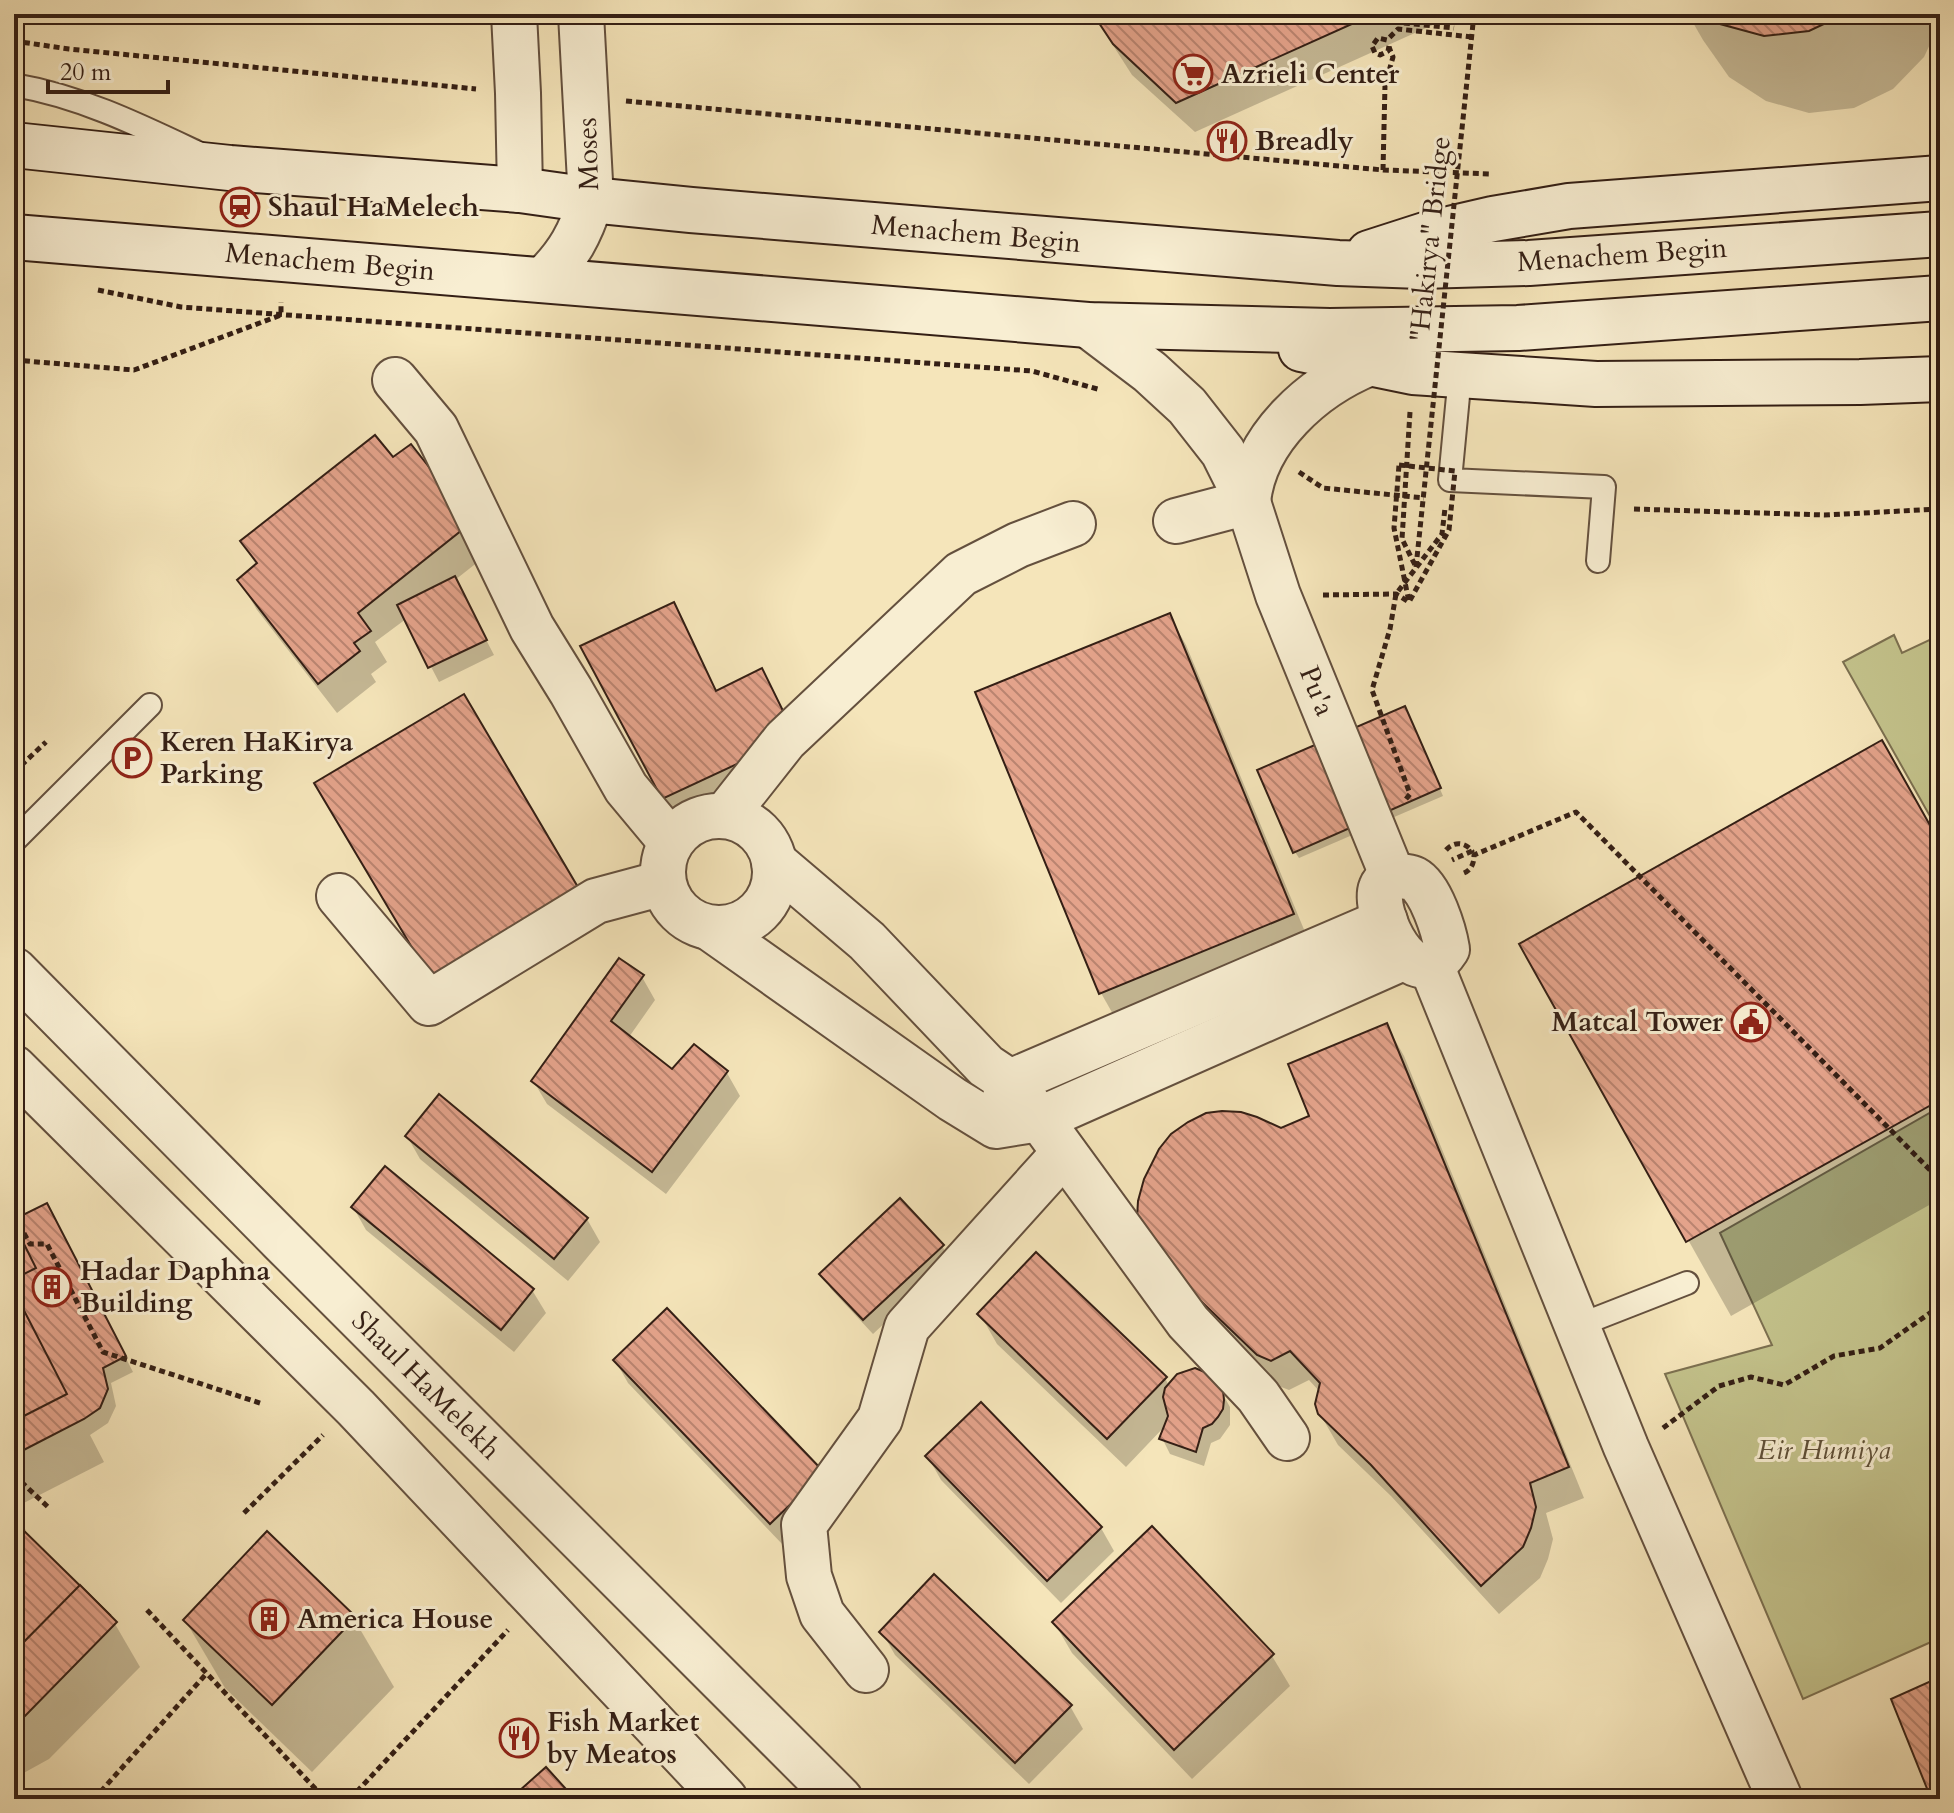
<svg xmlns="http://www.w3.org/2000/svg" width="1954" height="1813" font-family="Cardo,serif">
	<defs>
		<pattern id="building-back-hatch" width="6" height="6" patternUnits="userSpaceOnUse" patternTransform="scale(2)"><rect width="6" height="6" fill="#e4a38b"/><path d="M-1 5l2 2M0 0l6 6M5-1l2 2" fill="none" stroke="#ba8470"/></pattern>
	</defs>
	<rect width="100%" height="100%" fill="#f5e5ba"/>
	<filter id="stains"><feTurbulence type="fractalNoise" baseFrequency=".0025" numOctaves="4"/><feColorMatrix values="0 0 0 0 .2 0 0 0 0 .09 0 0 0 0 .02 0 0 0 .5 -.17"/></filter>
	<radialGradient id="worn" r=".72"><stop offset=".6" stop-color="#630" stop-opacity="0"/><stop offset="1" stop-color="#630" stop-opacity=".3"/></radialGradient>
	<g fill="#c3c28b" stroke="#7c7050" stroke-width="2">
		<path d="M1894 635 1902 653 1940 635V834L1843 662Z"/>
		<path d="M1940 1107V1638L1803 1699 1665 1374 1772 1345 1720 1233Z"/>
	</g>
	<g fill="#0003">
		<path d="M837 14H934L917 20H854Z"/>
		<path d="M1093 14H1457L1195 132 1132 75Z"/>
		<path d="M1688 14H1940V23L1924 57 1893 89 1854 108 1809 113 1766 101 1729 77 1703 40Z"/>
		<path d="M392 460 488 554 455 580 494 655 439 682 406 619 375 642 387 662 371 674 376 682 337 713 257 610 239 580 257 566 242 542Z"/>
		<path d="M1169 615 1186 645 1310 944 1118 1023 1101 993Z"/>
		<path d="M686 627 717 692 761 671 775 693 800 747 765 780 677 821 664 798Z"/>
		<path d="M1408 715 1443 796 1299 858 1295 852Z"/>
		<path d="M1940 845V1199L1731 1316 1522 945Z"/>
		<path d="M642 977 655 1000 629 1037 673 1072 694 1046 727 1073 740 1096 666 1194 547 1104 534 1082Z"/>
		<path d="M1387 1026 1404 1056 1584 1498 1546 1513 1553 1539 1548 1559 1540 1578 1499 1614 1391 1496 1338 1445 1320 1414V1392L1309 1380 1289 1390 1276 1385 1177 1289 1281 1130 1312 1117Z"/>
		<path d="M407 1136 587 1219 600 1242 568 1281 420 1159Z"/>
		<path d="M353 1207 532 1290 546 1313 514 1352 366 1230Z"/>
		<path d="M14 1211 19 1220H55L133 1372 111 1383 116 1406 108 1423 90 1435 104 1462 14 1508Z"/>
		<path d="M942 1246 951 1261 873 1334 831 1289 822 1274Z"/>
		<path d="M980 1314 1165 1378 1169 1386 1221 1391 1230 1407V1425L1220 1439 1211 1443 1204 1466 1170 1454 1162 1438 1166 1425 1126 1467 997 1344Z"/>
		<path d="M615 1360 836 1496 784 1546 628 1383Z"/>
		<path d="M928 1457 1101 1528 1114 1551 1061 1603 941 1480Z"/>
		<path d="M14 1523 115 1624 140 1667 49 1759 20 1775 14 1776Z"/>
		<path d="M354 1619 394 1687 312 1772 225 1688 185 1620Z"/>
		<path d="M1054 1622 1272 1656 1290 1686 1192 1779 1072 1653Z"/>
		<path d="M882 1632 1070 1706 1083 1729 1029 1784 895 1655Z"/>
		<path d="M1940 1680V1799H1935L1930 1790Z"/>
	</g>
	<g fill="url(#building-back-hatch)" stroke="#341f15" stroke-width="2">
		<path d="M1093 14H1374L1176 103 1113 44Z"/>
		<path d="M1705 14H1845L1809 31 1764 36 1720 24Z"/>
		<path d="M375 435 393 457 411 444 472 522 358 613 371 631 354 643 360 651 318 684 237 580 257 563 240 541Z"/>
		<path d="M455 576 487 640 428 668 397 605Z"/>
		<path d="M674 602 716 691 762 668 789 723 752 757 662 799 580 646Z"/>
		<path d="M1170 613 1294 914 1099 994 975 692Z"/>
		<path d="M464 694 582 894 433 983 314 783Z"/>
		<path d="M1405 706 1441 788 1293 853 1257 770Z"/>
		<path d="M1882 740 1940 843V1100L1686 1242 1519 944Z"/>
		<path d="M619 958 644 975 611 1021 672 1069 694 1044 728 1071 652 1172 531 1081Z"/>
		<path d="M1387 1023 1569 1467 1530 1483 1536 1507 1531 1528 1523 1547 1481 1586 1371 1465 1318 1414 1315 1404 1320 1383 1290 1351 1271 1361 1257 1355 1157 1259 1137 1218 1138 1201 1144 1179 1159 1149 1171 1134 1188 1122 1206 1113 1222 1111 1241 1112 1257 1117 1281 1128 1309 1116 1288 1064Z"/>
		<path d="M439 1094 588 1218 554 1259 405 1136Z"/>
		<path d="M385 1166 534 1289 501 1330 351 1207Z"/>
		<path d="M900 1198 944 1245 863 1320 819 1274Z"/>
		<path d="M47 1203 126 1356 103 1368 108 1389 100 1408 84 1419 14 1455V1208L19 1217Z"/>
		<path d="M14 1224 36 1268 14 1279Z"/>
		<path d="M1036 1252 1167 1377 1107 1439 977 1314Z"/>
		<path d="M14 1291 67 1394 14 1421Z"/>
		<path d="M667 1308 824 1472 770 1524 613 1360Z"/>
		<path d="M1195 1368 1212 1375 1223 1390 1224 1400 1223 1409 1218 1417 1212 1424 1203 1428 1196 1452 1159 1439 1168 1416 1163 1397 1165 1388 1177 1374Z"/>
		<path d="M981 1402 1102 1527 1047 1581 925 1456Z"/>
		<path d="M14 1521 24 1530 14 1540Z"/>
		<path d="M14 1521 110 1615 95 1629 78 1640 61 1644 49 1641 34 1632 20 1646 14 1641Z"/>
		<path d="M1152 1526 1274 1654 1174 1750 1052 1622Z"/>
		<path d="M267 1531 356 1617 272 1705 183 1620Z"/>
		<path d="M934 1574 1072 1705 1015 1763 879 1632Z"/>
		<path d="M80 1585 117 1622 25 1716 14 1723V1652Z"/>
		<path d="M1940 1677V1786L1928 1791 1891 1699Z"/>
		<path d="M546 1767 575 1799H510Z"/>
		<path d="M14 1791 26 1793 38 1799H14Z"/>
	</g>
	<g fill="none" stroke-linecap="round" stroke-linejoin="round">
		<defs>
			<g id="service">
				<path d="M14 85C79 96 137 124 196 152"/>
				<path d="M1460 375 1450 480 1604 487 1598 561"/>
				<path d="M14 841 150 705"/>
				<path d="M1577 1326 1687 1283"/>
			</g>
			<g id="minor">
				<path d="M1088 325 1150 372 1187 406 1223 452 1248 502 1278 595 1393 877"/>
				<path d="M395 380 436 429 532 628 571 691 626 788 671 842"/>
				<path d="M1248 502C1254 438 1313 386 1370 363"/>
				<path d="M1176 521 1248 502"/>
				<path d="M725 816 785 740 961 574 1018 545 1073 524"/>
				<circle cx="719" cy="872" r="56"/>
				<path d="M774 862 867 941 986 1066 1010 1082 1040 1119 1188 1322 1258 1396 1287 1438"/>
				<path d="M1401 876C1405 877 1410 877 1414 879 1431 888 1444 931 1447 949 1412 1003 1372 910 1381 888 1384 880 1393 877 1401 876Z"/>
				<path d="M339 896 429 1003 596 901 663 883"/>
				<path d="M710 928 952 1099 996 1126 1040 1119 1405 957"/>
				<path d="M1431 965 1626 1447 1780 1799"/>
				<path d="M1001 1110 1010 1082 1385 921"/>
				<path d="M866 1670 822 1614 809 1576 804 1525 880 1419 907 1327 1064 1153"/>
			</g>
			<g id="tertiary">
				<path d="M514 14 518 93 520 190"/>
				<path d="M543 280C569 255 580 234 591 200L581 14"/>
				<path d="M14 970 282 1241 840 1799"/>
				<path d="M14 1068 356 1408 725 1799"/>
			</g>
			<g id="secondary">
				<path d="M14 145 230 168 520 190 591 200 691 210 1338 263 1421 266 1529 263 1940 234"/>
				<path d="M14 237 1088 325 1330 331 1518 328 1940 298"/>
				<path d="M1369 253 1428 234 1493 219 1569 206 1940 178"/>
				<path d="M1301 349 1413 372 1596 384 1860 382 1940 379"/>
			</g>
		</defs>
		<use href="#service" stroke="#64503e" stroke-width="26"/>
		<use href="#minor" stroke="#64503e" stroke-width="48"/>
		<use href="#tertiary" stroke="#64503e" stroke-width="48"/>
		<use href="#secondary" stroke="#341f15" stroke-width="48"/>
		<g stroke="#341f15" stroke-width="5" stroke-dasharray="6 4" stroke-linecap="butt">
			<path d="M1394 22 1454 28"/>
			<path d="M14 41 69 49 476 89"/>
			<path d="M1389 46 1388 51 1380 55 1375 53 1372 46 1378 38 1387 40 1398 29 1472 37"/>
			<path d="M626 101 1383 170 1492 174"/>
			<path d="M1383 170 1385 85 1393 57 1389 47"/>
			<path d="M98 290 181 307 1032 371 1101 390"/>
			<path d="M14 360 134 370 281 315V302"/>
			<path d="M1410 412 1402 539 1416 567"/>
			<path d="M1299 472 1323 488 1424 498"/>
			<path d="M1634 509 1824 515 1940 509"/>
			<path d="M1323 595 1396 594 1409 602"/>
			<path d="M14 772 46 742"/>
			<path d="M1406 799 1410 794 1372 690 1390 629 1396 594 1442 534 1445 508"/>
			<path d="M1446 850C1454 841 1465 842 1472 851L1452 860"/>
			<path d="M1464 873C1471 870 1474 864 1474 855L1576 812 1940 1180"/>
			<path d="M14 1216 30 1244H47L103 1352 263 1404"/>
			<path d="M1663 1428 1719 1386 1751 1377 1784 1385 1834 1356 1880 1348 1940 1306"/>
			<path d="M14 1475 48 1507"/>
			<path d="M244 1513 323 1435"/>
			<path d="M147 1610 325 1799"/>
			<path d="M94 1799 207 1673"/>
			<path d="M350 1799 508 1630"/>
		</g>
		<use href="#service" stroke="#f8eed2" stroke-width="22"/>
		<use href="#minor" stroke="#f8eed2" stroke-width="44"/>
		<use href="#tertiary" stroke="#f8eed2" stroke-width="44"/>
		<use href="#secondary" stroke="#f8eed2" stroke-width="44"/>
		<g stroke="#341f15" stroke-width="5" stroke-dasharray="6 4" stroke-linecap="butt">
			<path d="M1399 465 1455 471 1449 530 1409 602 1394 528Z"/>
			<path d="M1416 567 1474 14"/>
		</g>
	</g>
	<defs>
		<symbol id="supermarket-ring" viewBox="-11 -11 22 22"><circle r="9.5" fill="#f8eed2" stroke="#8f2418" stroke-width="1.5"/><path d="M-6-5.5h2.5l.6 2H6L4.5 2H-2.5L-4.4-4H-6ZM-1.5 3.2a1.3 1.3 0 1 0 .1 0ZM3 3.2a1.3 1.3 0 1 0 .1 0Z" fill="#8f2418"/></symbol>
		<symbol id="restaurant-ring" viewBox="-11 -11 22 22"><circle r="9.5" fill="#f8eed2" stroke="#8f2418" stroke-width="1.5"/><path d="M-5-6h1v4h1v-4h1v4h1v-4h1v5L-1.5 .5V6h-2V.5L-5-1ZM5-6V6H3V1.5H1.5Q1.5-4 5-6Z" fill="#8f2418"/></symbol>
		<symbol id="station-ring" viewBox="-11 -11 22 22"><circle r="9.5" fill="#f8eed2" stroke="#8f2418" stroke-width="1.5"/><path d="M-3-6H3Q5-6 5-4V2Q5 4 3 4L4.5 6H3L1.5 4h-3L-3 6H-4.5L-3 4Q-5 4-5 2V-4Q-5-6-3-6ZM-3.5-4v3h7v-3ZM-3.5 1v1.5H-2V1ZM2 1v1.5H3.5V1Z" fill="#8f2418"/></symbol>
		<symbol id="parking-ring" viewBox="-11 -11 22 22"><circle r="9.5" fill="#f8eed2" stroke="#8f2418" stroke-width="1.5"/><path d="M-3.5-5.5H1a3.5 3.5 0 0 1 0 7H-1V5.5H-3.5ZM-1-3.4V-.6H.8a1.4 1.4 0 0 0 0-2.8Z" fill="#8f2418"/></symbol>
		<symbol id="civic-ring" viewBox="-11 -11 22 22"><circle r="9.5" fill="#f8eed2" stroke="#8f2418" stroke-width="1.5"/><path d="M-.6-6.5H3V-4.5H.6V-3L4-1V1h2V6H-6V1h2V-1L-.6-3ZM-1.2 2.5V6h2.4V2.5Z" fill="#8f2418"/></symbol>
		<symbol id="building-ring" viewBox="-11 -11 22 22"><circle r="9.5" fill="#f8eed2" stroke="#8f2418" stroke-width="1.5"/><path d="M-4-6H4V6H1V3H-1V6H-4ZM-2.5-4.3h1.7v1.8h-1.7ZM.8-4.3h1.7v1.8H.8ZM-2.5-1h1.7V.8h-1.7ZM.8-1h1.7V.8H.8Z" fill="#8f2418"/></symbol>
	</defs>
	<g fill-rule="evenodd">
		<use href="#supermarket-ring" x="1171" y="52" width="44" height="44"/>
		<use href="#restaurant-ring" x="1205" y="119" width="44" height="44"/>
		<use href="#station-ring" x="218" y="185" width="44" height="44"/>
		<use href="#parking-ring" x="110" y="736" width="44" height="44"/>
		<use href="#civic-ring" x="1729" y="1000" width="44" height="44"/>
		<use href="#building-ring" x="30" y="1265" width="44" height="44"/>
		<use href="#building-ring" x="247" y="1597" width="44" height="44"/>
		<use href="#restaurant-ring" x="497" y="1716" width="44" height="44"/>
	</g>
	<g text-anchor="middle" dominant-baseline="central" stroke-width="6" stroke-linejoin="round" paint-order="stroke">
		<g font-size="28" font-weight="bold" fill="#341f15" stroke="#f8eed2" text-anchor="start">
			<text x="1221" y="74">Azrieli Center</text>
			<text x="1255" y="141">Breadly</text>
			<text x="268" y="207">Shaul HaMelech</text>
			<text x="160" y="742">Keren HaKirya<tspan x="160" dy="32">Parking</tspan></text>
			<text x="1723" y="1022" text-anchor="end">Matcal Tower</text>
			<text x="80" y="1271">Hadar Daphna<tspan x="80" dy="32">Building</tspan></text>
			<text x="297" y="1619">America House</text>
			<text x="547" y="1722">Fish Market<tspan x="547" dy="32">by Meatos</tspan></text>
		</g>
		<g font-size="28" fill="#341f15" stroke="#f8eed2">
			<text transform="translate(588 154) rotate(-92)">Moses</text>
			<text transform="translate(976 234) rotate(5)">Menachem Begin</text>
			<text transform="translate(1430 239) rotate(-84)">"Hakirya" Bridge</text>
			<text transform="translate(1622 255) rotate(-4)">Menachem Begin</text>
			<text transform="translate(330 262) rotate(5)">Menachem Begin</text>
			<text transform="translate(1317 691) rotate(68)">Pu'a</text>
			<text transform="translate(426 1385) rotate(45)">Shaul HaMelekh</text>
		</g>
		<g font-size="28" font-style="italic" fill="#5f5038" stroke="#f8eed2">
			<text x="1824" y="1450">Eir Humiya</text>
		</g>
	</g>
	<rect width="1954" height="1813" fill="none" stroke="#f5e5ba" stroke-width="48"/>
	<rect x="16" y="16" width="1922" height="1781" fill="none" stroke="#341f15" stroke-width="4"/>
	<rect x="24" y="24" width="1906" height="1765" fill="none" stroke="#341f15" stroke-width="2"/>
	<path d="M48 80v12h120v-12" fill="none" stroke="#341f15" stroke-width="4"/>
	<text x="60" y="80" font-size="24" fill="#341f15" stroke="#f8eed2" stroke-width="6" paint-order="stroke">20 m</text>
	<rect width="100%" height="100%" filter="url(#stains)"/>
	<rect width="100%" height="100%" fill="url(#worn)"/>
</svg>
